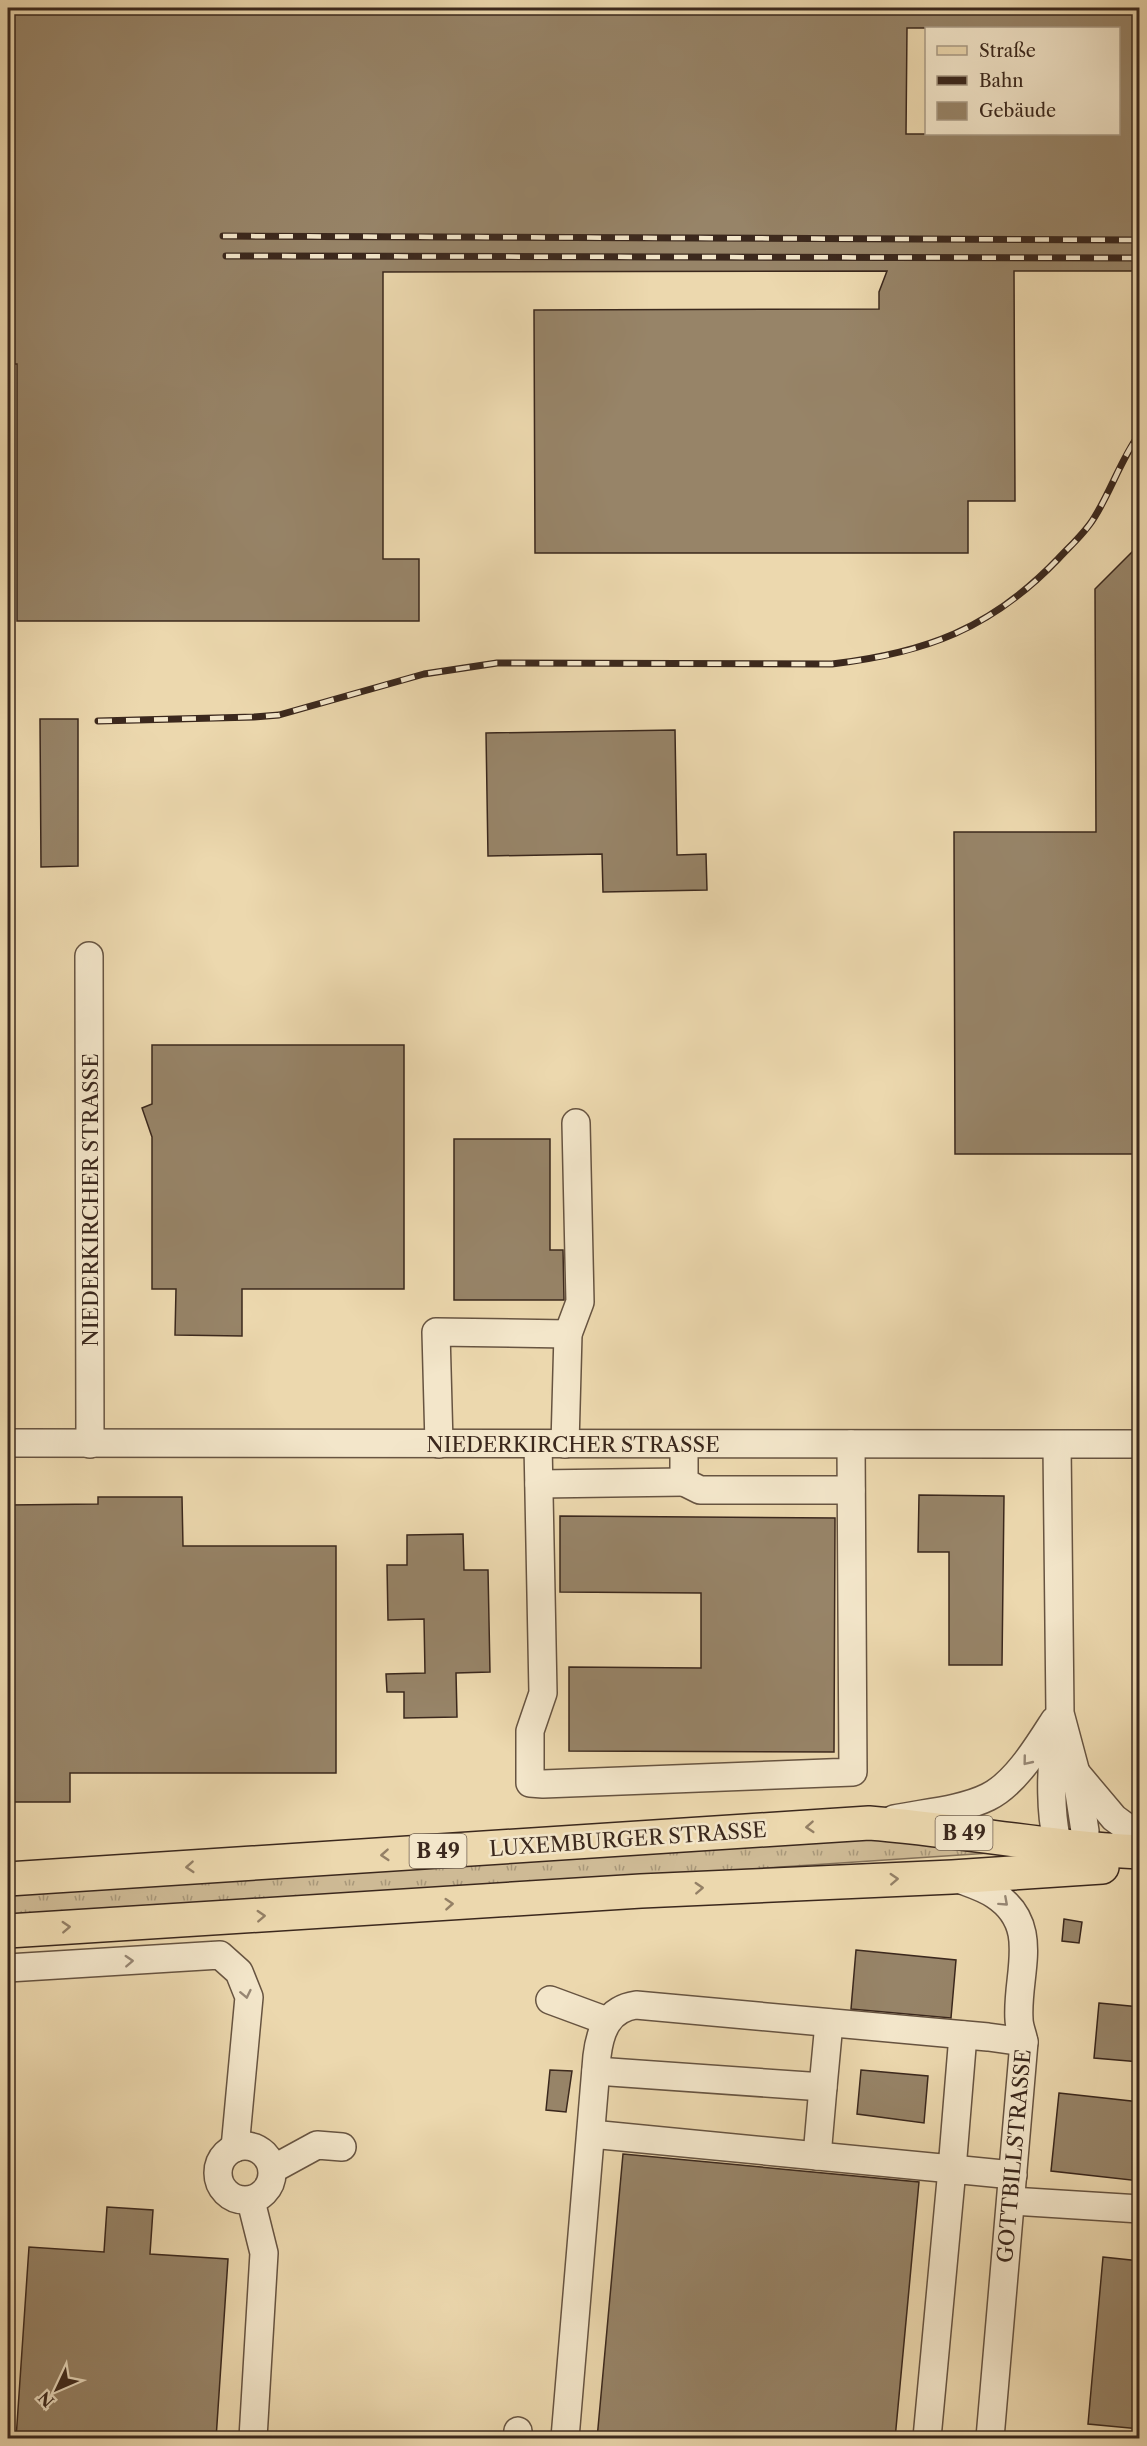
<svg xmlns="http://www.w3.org/2000/svg" width="1147" height="2446" font-family="'Libre Caslon Text',serif">
	<defs>
		<pattern id="grass-tufts" width="24" height="20" patternUnits="userSpaceOnUse" patternTransform="scale(1.5)"><rect width="24" height="20" fill="#ceba95"/><path d="M3 7l-1-3M5 7V3M7 7l1-3M15 17l-1-3M17 17v-4M19 17l1-3" fill="none" stroke="#a89779"/></pattern>
	</defs>
	<rect width="100%" height="100%" fill="#ecd8ae"/>
	<filter id="stains"><feTurbulence type="fractalNoise" baseFrequency=".00333" numOctaves="4"/><feColorMatrix values="0 0 0 0 .2 0 0 0 0 .09 0 0 0 0 .02 0 0 0 .5 -.17"/></filter>
	<radialGradient id="worn" r=".72"><stop offset=".6" stop-color="#630" stop-opacity="0"/><stop offset="1" stop-color="#630" stop-opacity=".3"/></radialGradient>
	<path fill="url(#grass-tufts)" stroke="#847159" stroke-width="1.5" d="M900 1835 1005 1852 8 1919V1894Z"/>
	<g fill="#978468" stroke="#3b281d" stroke-width="1.5" fill-rule="evenodd">
		<path d="M8 8H1140V271H1014L1015 501H968V553H535L534 310 879 309V292L887 271 383 272V559H419V621H17V364H8ZM907 28H1119V134H906Z"/>
		<path d="M1140 544V1154H955L954 832H1096L1095 589Z"/>
		<path d="M40 719H78V866L41 867Z"/>
		<path d="M675 730 677 855 706 854 707 890 603 892 602 854 488 856 486 733Z"/>
		<path d="M152 1045H404V1289H242V1336L175 1335 176 1289H152V1137L142 1108 152 1104Z"/>
		<path d="M454 1139H550V1250H563L564 1300H454Z"/>
		<path d="M919 1495 1004 1496 1002 1665H949V1552H918Z"/>
		<path d="M98 1497H182L183 1546H336V1773H70V1802H8V1505L98 1504Z"/>
		<path d="M560 1516 835 1518 834 1752 569 1751V1667L701 1668V1593L560 1592Z"/>
		<path d="M463 1534 464 1570H488L490 1672 456 1673 457 1717 404 1718V1692H387L386 1674 425 1673 424 1619 388 1620 387 1565H407V1535Z"/>
		<path d="M1064 1919 1082 1922 1079 1943 1062 1941Z"/>
		<path d="M856 1950 956 1960 951 2018 851 2009Z"/>
		<path d="M1099 2003 1140 2007V2062L1094 2058Z"/>
		<path d="M550 2070 572 2071 566 2112 546 2110Z"/>
		<path d="M861 2070 928 2076 924 2123 857 2114Z"/>
		<path d="M1059 2093 1140 2102V2181L1051 2171Z"/>
		<path d="M623 2154 919 2182 895 2439H597Z"/>
		<path d="M107 2207 153 2210 150 2254 228 2259 216 2439H16L29 2247 104 2252Z"/>
		<path d="M1103 2257 1140 2261V2429L1088 2424Z"/>
	</g>
	<g fill="none" stroke-linecap="round" stroke-linejoin="round">
		<defs>
			<g id="minor">
				<path d="M89 956 90 1444"/>
				<path d="M8 1443 1140 1444"/>
				<path d="M439 1444 436 1332 568 1334"/>
				<path d="M538 1444 543 1693 530 1731V1783L543 1784 853 1772 851 1444"/>
				<path d="M565 1444 568 1334 580 1302 576 1123"/>
				<path d="M684 1444V1482L700 1490H851"/>
				<path d="M1057 1445 1060 1713 1076 1773 1085 1831 1080 1855 1069 1869C1045 1836 1050 1751 1060 1713"/>
				<path d="M539 1484 684 1482"/>
				<path d="M1077 1774 1114 1818 1140 1837"/>
				<path d="M894 1819C923 1813 962 1810 988 1797 1015 1784 1038 1746 1054 1721"/>
				<path d="M956 1878C969 1883 983 1887 995 1895 1042 1926 1016 1974 1019 2019 1019 2027 1023 2035 1024 2042L990 2438"/>
				<path d="M8 1968 220 1955 239 1972 249 1997 235 2148"/>
				<path d="M550 2000 607 2021"/>
				<path d="M596 2071 823 2087 829 2023"/>
				<path d="M591 2134 952 2169 963 2035"/>
				<circle cx="245" cy="2173" r="27"/>
				<path d="M817 2156 823 2087"/>
				<path d="M273 2169 317 2145 342 2147"/>
				<path d="M251 2201 264 2253 253 2438"/>
				<path d="M1011 2201 1140 2209"/>
				<path d="M517 2438 518 2431"/>
				<path d="M565 2438 597 2056C600 2031 608 2009 636 2005L988 2037 1024 2042"/>
				<path d="M927 2438 952 2169 1013 2175"/>
			</g>
			<g id="major">
				<path d="M8 1879 869 1823C960 1830 1048 1848 1140 1852"/>
				<path d="M8 1931 641 1891 952 1877 1102 1867"/>
			</g>
		</defs>
		<use href="#minor" stroke="#675441" stroke-width="30"/>
		<use href="#major" stroke="#3b281d" stroke-width="36"/>
		<use href="#minor" stroke="#f3e6ca" stroke-width="27"/>
		<use href="#major" stroke="#ecd8ae" stroke-width="33"/>
		<defs>
			<g id="rail">
				<path d="M223 236 1140 240"/>
				<path d="M226 256 1140 258"/>
				<path d="M98 721 254 717 279 715 424 674 497 663 832 664C925 653 991 629 1058 559 1070 546 1085 533 1094 518 1111 491 1121 459 1140 433"/>
			</g>
		</defs>
		<use href="#rail" stroke="#3b281d" stroke-width="7"/>
		<use href="#rail" stroke="#f3e6ca" stroke-width="4.5" stroke-dasharray="14" stroke-linecap="butt"/>
	</g>
	<defs><path id="oneway-chevron" d="M-2-3.5L2.5 0L-2 3.5" fill="none" stroke-width="1.6" stroke-linecap="round" stroke-linejoin="round" transform="scale(1.5)"/></defs>
	<g stroke="#978774">
		<use href="#oneway-chevron" transform="translate(1027 1761) rotate(129)"/>
		<use href="#oneway-chevron" transform="translate(1004 1902) rotate(42)"/>
		<use href="#oneway-chevron" transform="translate(129 1961) rotate(-3)"/>
		<use href="#oneway-chevron" transform="translate(246 1994) rotate(78)"/>
	</g>
	<g stroke="#948066">
		<use href="#oneway-chevron" transform="translate(810 1827) rotate(176)"/>
		<use href="#oneway-chevron" transform="translate(385 1855) rotate(176)"/>
		<use href="#oneway-chevron" transform="translate(190 1867) rotate(176)"/>
		<use href="#oneway-chevron" transform="translate(894 1879) rotate(-3)"/>
		<use href="#oneway-chevron" transform="translate(699 1888) rotate(-3)"/>
		<use href="#oneway-chevron" transform="translate(449 1904) rotate(-4)"/>
		<use href="#oneway-chevron" transform="translate(261 1916) rotate(-3)"/>
		<use href="#oneway-chevron" transform="translate(66 1927) rotate(-3)"/>
	</g>
	<g text-anchor="middle" dominant-baseline="central" stroke-width="5" stroke-linejoin="round" paint-order="stroke">
		<g fill="#f3e6ca" stroke="#726151" stroke-width="1.5">
			<rect x="935.5" y="1816" width="57" height="34" rx="4.5"/>
			<rect x="409.5" y="1834" width="57" height="34" rx="4.5"/>
		</g>
		<g font-size="20" font-weight="bold" fill="#3b281d">
			<text x="964" y="1833">B 49</text>
			<text x="438" y="1851">B 49</text>
		</g>
		<g font-size="21" fill="#3b281d" stroke="#f3e6ca">
			<text transform="translate(90 1200) rotate(-90)">NIEDERKIRCHER STRASSE</text>
			<text x="573" y="1444">NIEDERKIRCHER STRASSE</text>
			<text transform="translate(628 1839) rotate(-4)">LUXEMBURGER STRASSE</text>
			<text transform="translate(1014 2156) rotate(-85)">GOTTBILLSTRASSE</text>
		</g>
	</g>
	<rect width="1147" height="2446" fill="none" stroke="#ecd8ae" stroke-width="30"/>
	<rect x="9" y="9" width="1129" height="2428" fill="none" stroke="#3b281d" stroke-width="3"/>
	<rect x="15" y="15" width="1117" height="2416" fill="none" stroke="#3b281d" stroke-width="1.5"/>
	<rect x="925" y="27" width="195" height="108" fill="#f3e6ca" stroke="#a99a85" stroke-width="1.5"/>
	<rect x="937" y="46" width="30" height="9" fill="#ecd8ae" stroke="#a99a85" stroke-width="1.5"/>
	<text x="979" y="57" font-size="18" fill="#3b281d">Straße</text>
	<rect x="937" y="76" width="30" height="9" fill="#3b281d" stroke="#a99a85" stroke-width="1.5"/>
	<text x="979" y="87" font-size="18" fill="#3b281d">Bahn</text>
	<rect x="937" y="102" width="30" height="18" fill="#978468" stroke="#a99a85" stroke-width="1.5"/>
	<text x="979" y="117" font-size="18" fill="#3b281d">Gebäude</text>
	<g transform="translate(57 2389) rotate(226)" stroke="#f3e6ca" stroke-width="4.5" paint-order="stroke">
	<path d="M0-4.5L10 22L0 15L-10 22Z" fill="#3b281d"/>
	<text y="-9" font-size="16" font-weight="bold" text-anchor="middle" fill="#3b281d">N</text>
	</g>
	<rect width="100%" height="100%" filter="url(#stains)"/>
	<rect width="100%" height="100%" fill="url(#worn)"/>
</svg>
